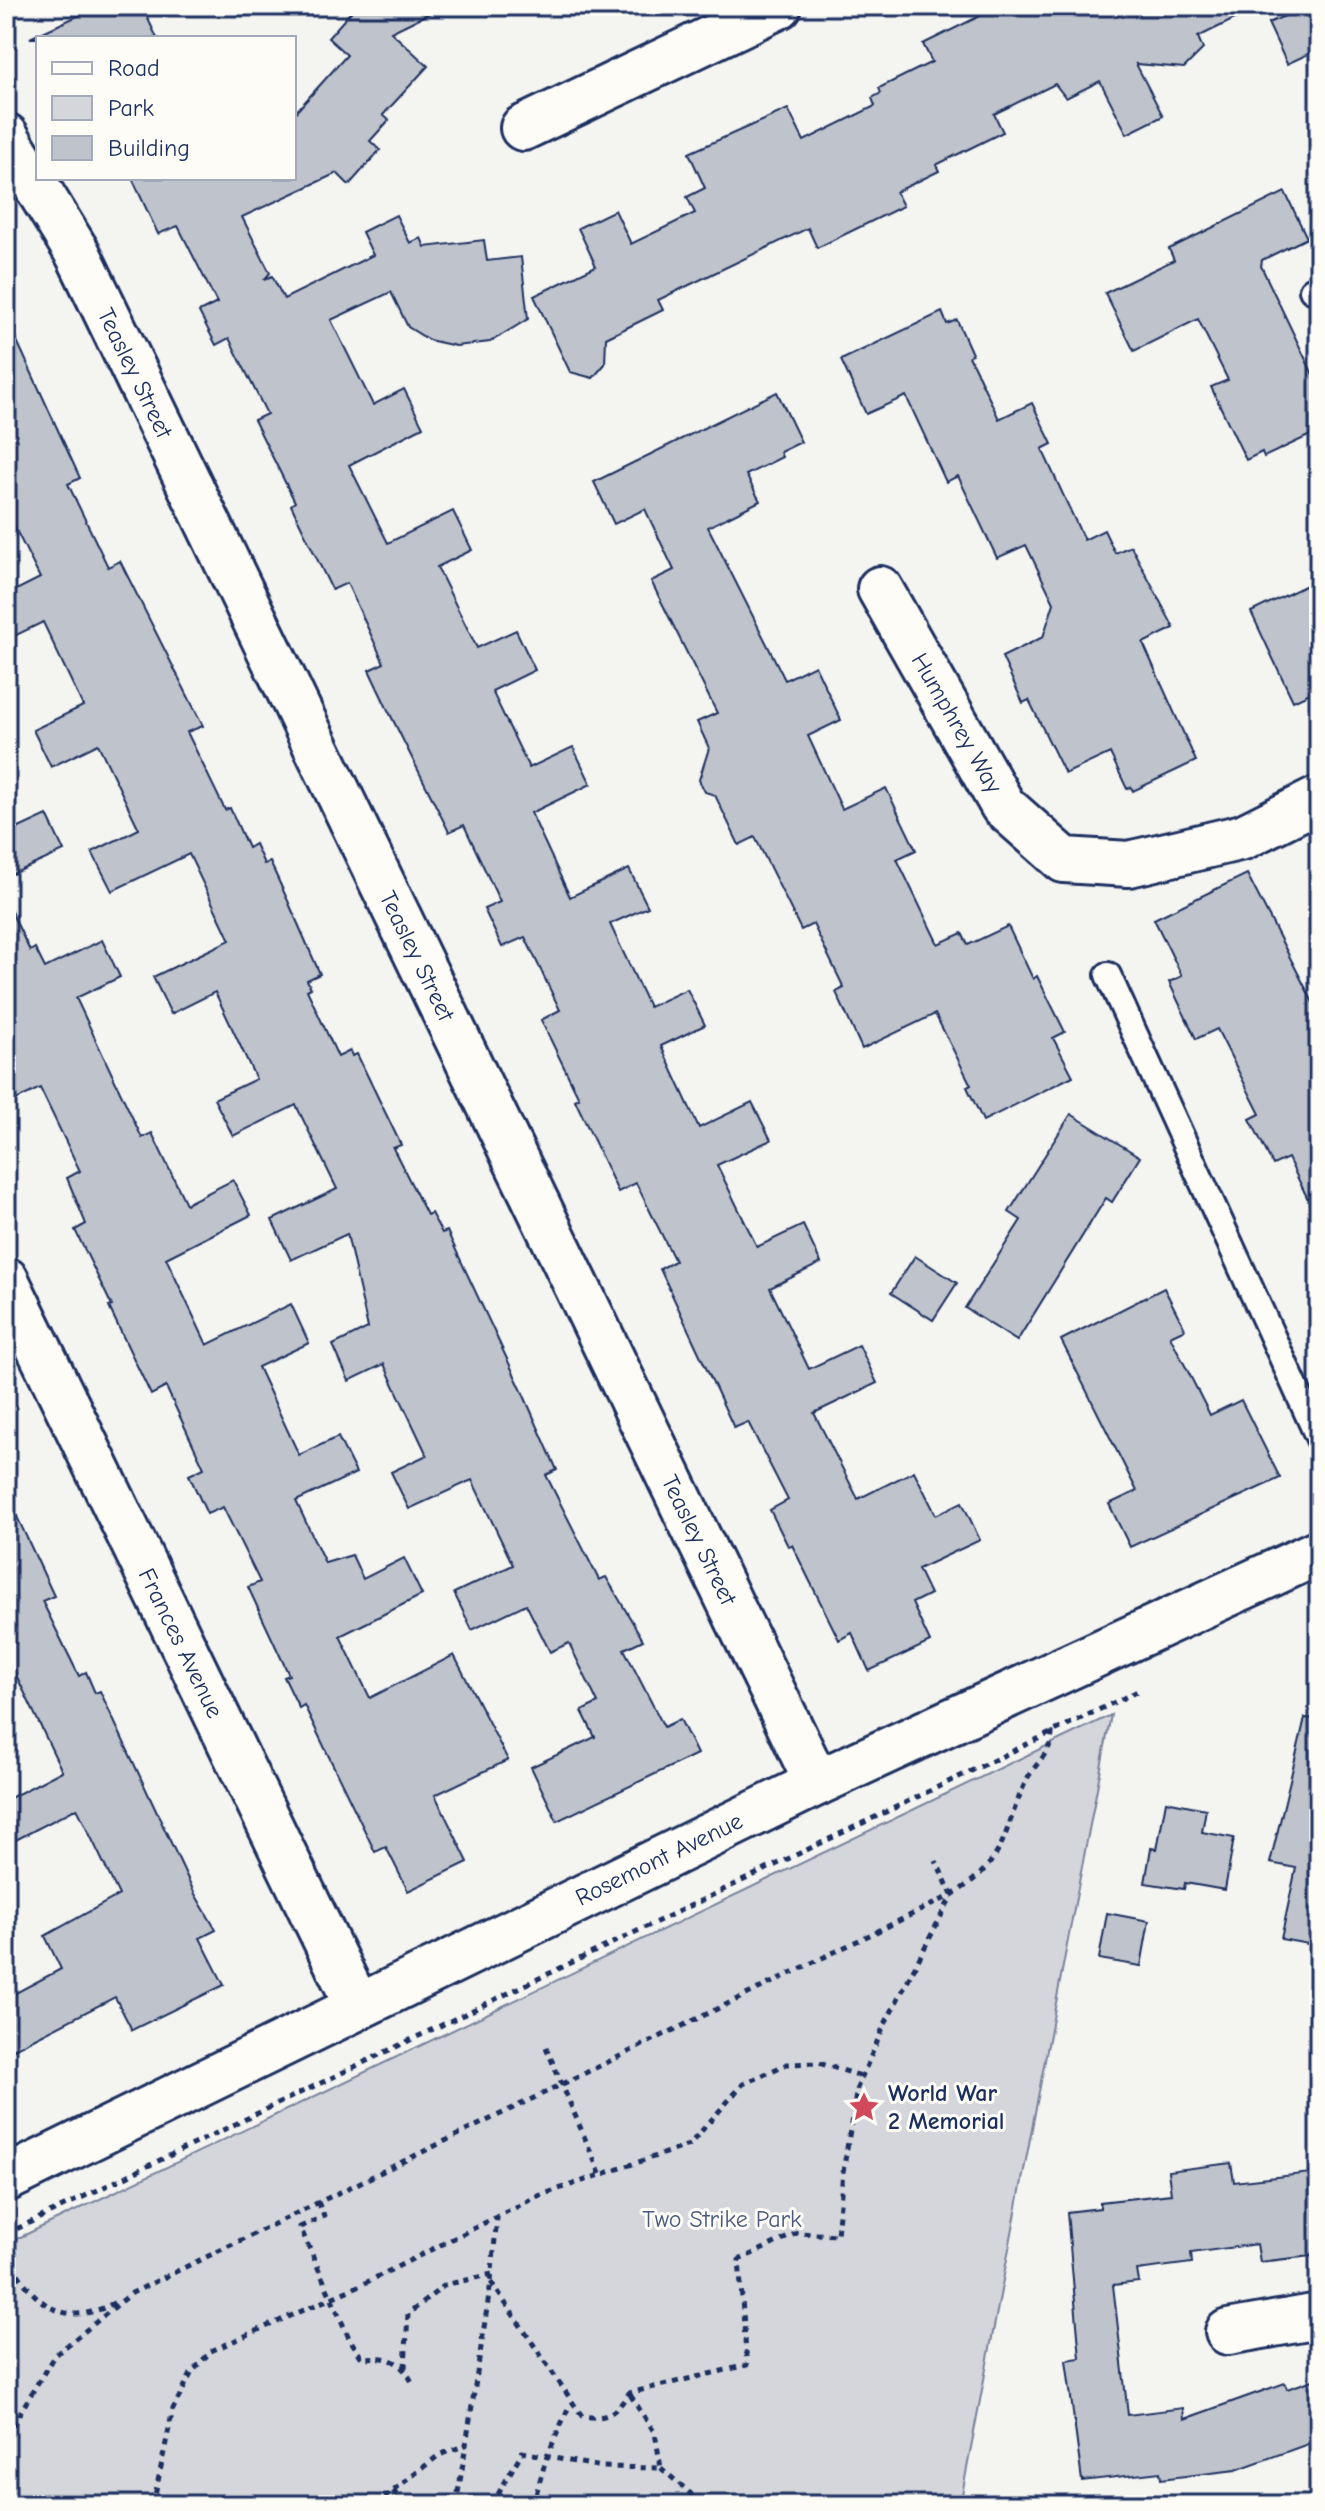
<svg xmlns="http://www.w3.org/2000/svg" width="1325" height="2511" font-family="'Comic Neue',sans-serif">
	<rect width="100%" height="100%" fill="#f4f4f1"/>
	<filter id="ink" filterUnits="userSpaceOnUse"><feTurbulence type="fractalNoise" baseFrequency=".0125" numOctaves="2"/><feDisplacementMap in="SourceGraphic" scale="16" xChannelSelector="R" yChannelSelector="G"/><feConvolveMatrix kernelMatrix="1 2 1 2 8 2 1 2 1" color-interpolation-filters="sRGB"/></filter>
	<g filter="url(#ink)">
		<path fill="#d4d6db" stroke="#78829c" stroke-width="2" d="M1111 1715 960 2505H6V2244Z"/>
		<g fill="#bfc3cc" stroke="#1b2f5e" stroke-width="2">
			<path d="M99 6H142L157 38H30Z"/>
			<path d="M356 6H444L391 32 428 66 383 115 389 120 370 141 380 150 349 185 337 173 242 217 270 273 264 280 272 276 284 299 373 255 362 232 396 215 410 243 421 238 425 247 484 240 487 261 521 257 528 319 490 342 456 346 429 340 408 327 391 292 331 320 373 405 404 389 423 427 349 465 388 543 453 511 472 550 437 567 477 648 516 630 535 670 492 691 529 768 573 747 591 784 531 813 570 897 629 869 648 907 610 924 649 1007 687 989 705 1025 661 1046 699 1128 752 1102 771 1140 717 1165 757 1247 803 1225 821 1263 770 1288 809 1369 859 1345 877 1383 814 1413 858 1499 914 1471 936 1515 962 1502 980 1540 918 1569 930 1594 912 1603 930 1642 869 1671 852 1633 839 1640 792 1545 788 1546 770 1510 788 1500 748 1422 734 1428 660 1269 675 1261 636 1183 618 1192 575 1100 579 1098 541 1020 560 1010 525 937 502 947 484 909 500 902 464 825 449 832 387 708 369 670 384 663 347 583 332 590 291 505 295 502 254 420 267 414 229 338 216 345 199 312 217 303 178 226 158 234 132 178H294V114L347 55 328 38Z"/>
			<path d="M1000 6H1261L1198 37 1203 49 1184 68 1136 64 1163 116 1127 134 1100 81 1066 98 1055 84 994 114 1003 132 936 165 939 171 896 192 903 206 817 248 808 228 658 300 663 310 606 338 605 364 593 378 570 372 534 296 596 266 578 228 615 210 631 244 695 213 687 197 705 188 689 153 788 109 804 141 875 106 872 98 881 93 879 88 932 62 923 44Z"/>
			<path d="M1308 6 1319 30V49L1287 64 1268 23Z"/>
			<path d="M1285 192 1307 238 1262 260 1261 266 1319 387V431L1264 457 1262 452 1246 460 1211 387 1228 380 1198 319 1134 351 1105 293 1174 260 1169 249Z"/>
			<path d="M942 312 947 324 957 320 972 354 969 356 999 419 1032 403 1052 444 1042 449 1084 540 1104 530 1115 553 1131 546 1174 628 1143 643 1196 761 1133 791 1131 787 1127 789 1110 753 1065 774 1029 700 1023 703 1002 657 1043 637 1054 603 1026 545 997 558 958 476 946 482 906 396 866 414 841 360Z"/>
			<path d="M6 317 80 478 68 484 108 567 120 561 203 726 187 732 225 810 230 808 248 848 255 844 264 864 270 862 288 901 320 974 307 980 311 988 307 990 338 1057 350 1051 352 1056 357 1054 401 1145 393 1148 427 1215 431 1213 442 1233 447 1231 522 1391 557 1470 546 1475 599 1580 606 1577 643 1640 624 1649 664 1727 680 1719 697 1754 557 1821 531 1767 595 1737 582 1711 598 1703 569 1643 550 1652 526 1604 472 1630 454 1593 513 1565 472 1480 409 1509 391 1472 427 1455 384 1364 349 1381 333 1345 368 1328 347 1234 291 1260 272 1220 337 1189 296 1105 233 1136 214 1099 256 1079 215 992 171 1014 153 977 230 940 189 854 112 891 92 852 139 829 98 744 51 767 33 730 83 706 43 622 6 640V595L40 578 6 510Z"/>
			<path d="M777 392 801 442 780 452 782 457 746 475 760 501 708 527 785 680 815 665 841 720 808 736 842 809 886 788 916 850 897 859 938 944 962 933 968 945 1008 926 1033 979 1037 976 1065 1032 1053 1038 1073 1076 983 1121 967 1087 971 1085 935 1014 862 1049 836 992 844 988 813 924 801 930 755 837 739 845 715 795 705 792 699 780 709 748 697 722 717 713 651 581 674 570 645 509 614 524 594 482Z"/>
			<path d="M1319 579V689L1293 701 1251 612Z"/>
			<path d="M47 815 64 851 6 877V834Z"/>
			<path d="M1247 874 1319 1014V1222L1288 1158 1273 1165 1250 1119 1260 1114 1217 1029 1196 1039 1169 982 1182 976 1154 919Z"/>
			<path d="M6 901 30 951 35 948 45 968 102 940 120 977 76 998 142 1138 152 1133 186 1204 233 1180 251 1215 166 1258 207 1345 291 1304 309 1343 258 1367 299 1455 338 1437 356 1473 296 1501 325 1563 352 1555 363 1579 404 1558 422 1595 340 1636 370 1698 454 1655 508 1760 435 1795 468 1862 408 1891 386 1847 375 1852 304 1705 299 1708 284 1677 289 1675 248 1587 260 1582 223 1507 207 1514 189 1475 204 1468 166 1387 151 1395 109 1307 112 1306 75 1230 86 1224 67 1178 80 1171 40 1088 6 1105Z"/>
			<path d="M1071 1114 1140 1157 1112 1202 1106 1198 1017 1341 965 1308 1021 1220 1009 1212Z"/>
			<path d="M915 1256 957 1283 933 1320 891 1293Z"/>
			<path d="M1164 1288 1185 1329 1170 1336 1210 1415 1241 1400 1280 1478 1130 1547 1109 1504 1137 1491 1061 1340Z"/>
			<path d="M6 1493 54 1596 42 1601 79 1676 86 1672 95 1693 100 1691 195 1894 216 1930 200 1938 224 1985 132 2030 115 1997 6 2053V1998L61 1969 45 1936 119 1895 77 1808 6 1845V1800L62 1771 6 1654Z"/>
			<path d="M1305 1718 1319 1719V1946L1281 1939 1296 1868 1270 1863Z"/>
			<path d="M1166 1801 1206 1809 1202 1832 1234 1838 1225 1890 1185 1883 1184 1889 1145 1883 1151 1848 1157 1849Z"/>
			<path d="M1107 1913 1149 1921 1141 1966 1099 1959Z"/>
			<path d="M1231 2163 1234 2182 1319 2172V2255L1260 2262 1257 2244 1191 2253 1192 2263 1137 2270 1139 2282 1113 2285 1128 2415 1183 2408 1184 2419 1285 2383 1287 2389 1319 2378V2440L1236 2470 1161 2479 1160 2472 1082 2481 1066 2360 1080 2358 1067 2212 1100 2208V2202L1171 2194 1168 2171Z"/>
		</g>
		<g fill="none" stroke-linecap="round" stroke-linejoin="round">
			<defs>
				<g id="lane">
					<path d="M1312 290 1319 286"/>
					<path d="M1108 975 1319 1439"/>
				</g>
				<g id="street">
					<path d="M523 128 779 6"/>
					<path d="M6 136 78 254 817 1783"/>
					<path d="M880 589 1003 806 1064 860 1129 864 1243 837 1319 799"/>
					<path d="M6 1280 357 2005"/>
					<path d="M1228 2332 1319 2316"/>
				</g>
				<path id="secondary" d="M6 2179 817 1783 1319 1552"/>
			</defs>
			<use href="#lane" stroke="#1b2f5e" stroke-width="30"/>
			<use href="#street" stroke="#1b2f5e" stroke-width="50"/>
			<use href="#secondary" stroke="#1b2f5e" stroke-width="50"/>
			<g stroke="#1b2f5e" stroke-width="5" stroke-dasharray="6 6" stroke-linecap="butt">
				<path d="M546 2047 601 2176"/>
				<path d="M318 2202 324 2216 300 2227 349 2338 362 2358C387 2356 400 2359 412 2382"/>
				<path d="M6 2234 1140 1690"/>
				<path d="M6 2253C31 2301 62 2333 117 2301"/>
				<path d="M491 2282 582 2416C606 2420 615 2414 629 2393L747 2365 739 2260 797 2233 837 2235 843 2172 857 2088 883 2028 952 1895C1010 1859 1001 1833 1027 1779 1036 1762 1053 1752 1052 1731"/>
				<path d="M405 2368 408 2314 445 2285 492 2274"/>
				<path d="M6 2436 54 2356 132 2293 952 1895 936 1861"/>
				<path d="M661 2468 691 2494 689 2505"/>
				<path d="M393 2491 408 2505"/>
				<path d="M153 2505 173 2409 192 2372 211 2351 363 2284 538 2196 689 2145 743 2084 787 2064 819 2063 861 2076"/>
				<path d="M375 2505 439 2455 466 2445 491 2282 497 2217"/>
				<path d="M456 2505 466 2445"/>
				<path d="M492 2505 522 2452 602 2467 661 2468 655 2433 629 2393"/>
				<path d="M533 2505 546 2459 570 2404"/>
			</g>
			<use href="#lane" stroke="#fdfcf7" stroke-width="24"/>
			<use href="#street" stroke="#fdfcf7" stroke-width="44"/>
			<use href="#secondary" stroke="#fdfcf7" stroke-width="44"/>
		</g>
	</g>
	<defs>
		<symbol id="sight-bare" viewBox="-9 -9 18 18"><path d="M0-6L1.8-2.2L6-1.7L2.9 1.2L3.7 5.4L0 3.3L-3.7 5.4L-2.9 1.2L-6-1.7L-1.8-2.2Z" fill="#d1495b" stroke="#fdfcf7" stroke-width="2.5" paint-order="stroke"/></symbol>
	</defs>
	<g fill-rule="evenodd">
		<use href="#sight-bare" x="842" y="2085" width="44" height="44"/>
	</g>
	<g text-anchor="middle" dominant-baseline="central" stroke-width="6" stroke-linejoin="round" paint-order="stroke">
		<g font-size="24" fill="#1b2f5e" stroke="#fdfcf7">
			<text transform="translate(135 373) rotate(64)">Teasley Street</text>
			<text transform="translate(957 723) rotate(60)">Humphrey Way</text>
			<text transform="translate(417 956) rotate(64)">Teasley Street</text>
			<text transform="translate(699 1540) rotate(64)">Teasley Street</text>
			<text transform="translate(181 1643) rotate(64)">Frances Avenue</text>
			<text transform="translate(659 1859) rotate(-26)">Rosemont Avenue</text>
		</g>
		<g font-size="24" font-weight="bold" fill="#1b2f5e" stroke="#fdfcf7" text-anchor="start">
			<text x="888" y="2093">World War<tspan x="888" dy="28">2 Memorial</tspan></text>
		</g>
		<g font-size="24" fill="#49597d" stroke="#fdfcf7">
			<text x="722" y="2219">Two Strike Park</text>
		</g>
	</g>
	<rect width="1325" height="2511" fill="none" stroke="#fdfcf7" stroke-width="32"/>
	<rect x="16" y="16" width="1293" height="2479" fill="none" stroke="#1b2f5e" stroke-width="3" filter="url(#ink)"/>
	<rect x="36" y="36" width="260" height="144" fill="#fdfcf7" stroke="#a3aaba" stroke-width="2"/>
	<rect x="52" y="62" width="40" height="12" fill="#fdfcf7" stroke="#a3aaba" stroke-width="2"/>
	<text x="108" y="76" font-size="24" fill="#1b2f5e">Road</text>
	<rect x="52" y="96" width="40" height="24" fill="#d4d6db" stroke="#a3aaba" stroke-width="2"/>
	<text x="108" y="116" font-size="24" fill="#1b2f5e">Park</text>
	<rect x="52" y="136" width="40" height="24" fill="#bfc3cc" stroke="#a3aaba" stroke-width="2"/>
	<text x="108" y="156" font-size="24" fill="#1b2f5e">Building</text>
</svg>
